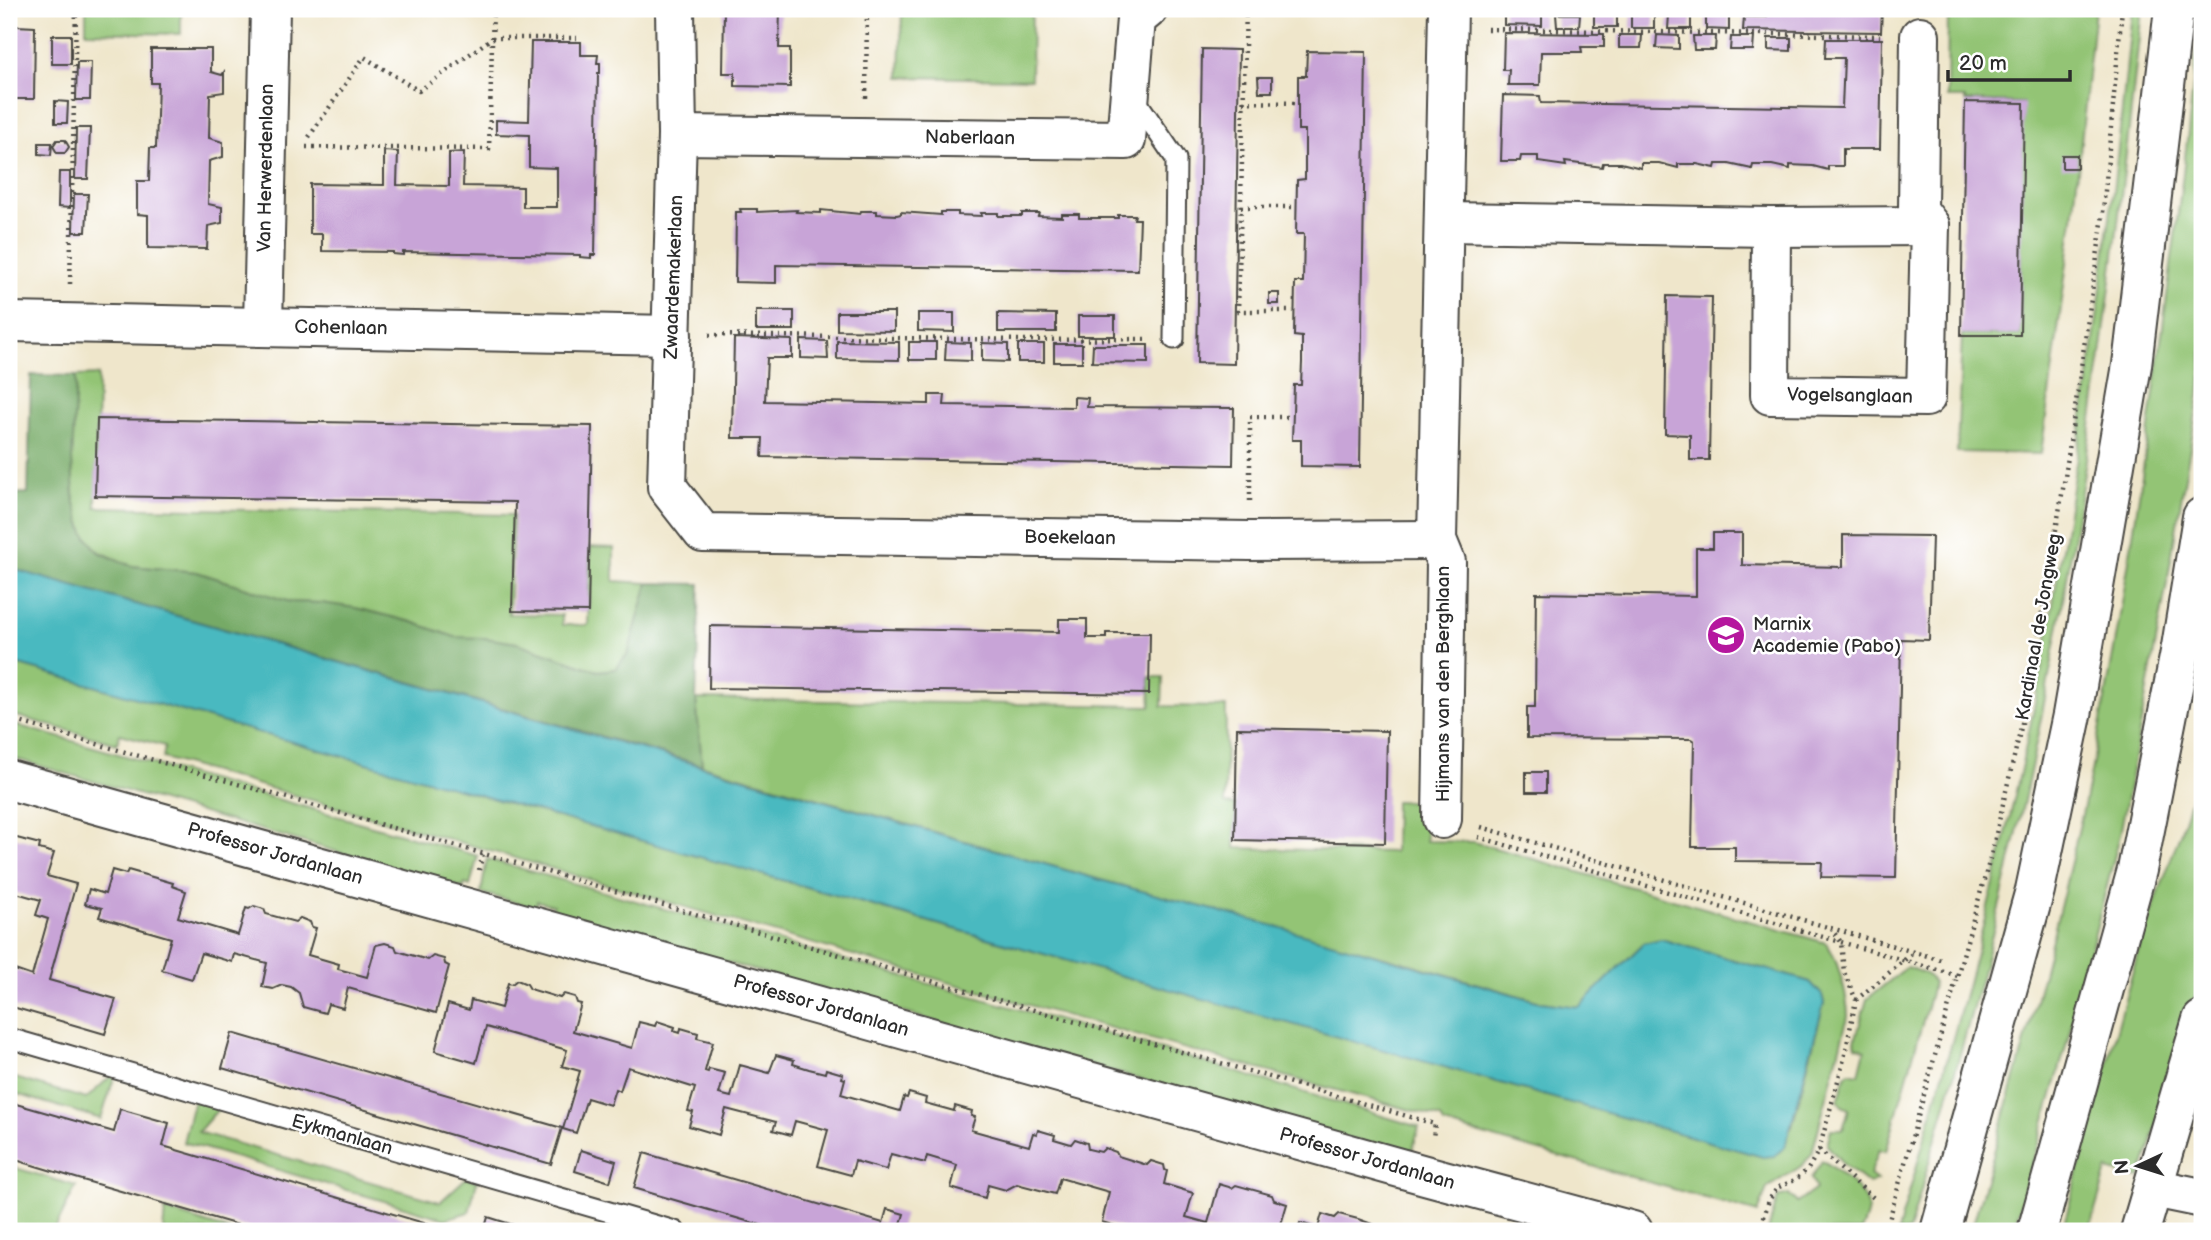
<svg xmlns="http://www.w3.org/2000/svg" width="2211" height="1240" font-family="'Balsamiq Sans',sans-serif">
	<rect width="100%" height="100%" fill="#fff"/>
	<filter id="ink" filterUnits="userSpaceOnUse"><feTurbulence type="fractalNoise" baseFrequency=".0143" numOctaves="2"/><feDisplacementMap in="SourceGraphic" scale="14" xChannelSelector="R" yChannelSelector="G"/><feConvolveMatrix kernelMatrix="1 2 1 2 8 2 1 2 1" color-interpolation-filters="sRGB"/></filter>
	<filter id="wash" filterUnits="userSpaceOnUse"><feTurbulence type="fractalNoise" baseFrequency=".00686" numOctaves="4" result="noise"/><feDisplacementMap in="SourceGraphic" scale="28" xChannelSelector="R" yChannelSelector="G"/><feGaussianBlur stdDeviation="1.57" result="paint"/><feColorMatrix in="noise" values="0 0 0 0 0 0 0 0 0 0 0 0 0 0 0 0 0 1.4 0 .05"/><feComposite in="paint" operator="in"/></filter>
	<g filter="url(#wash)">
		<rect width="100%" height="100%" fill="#efe6cb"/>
		<g fill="#93c475" stroke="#5f7850" stroke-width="2">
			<path d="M86 9H181V34L86 32Z"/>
			<path d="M902 9H1032L1031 79 900 77Z"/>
			<path d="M1948 9H2095L2073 219 2041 454 1957 452 1962 335H2020L2023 103 1965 101V98H1947Z"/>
			<path d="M2132 9H2142C2115 266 2083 523 2029 777 1997 931 1953 1081 1909 1231H1898C1949 1055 2000 878 2036 697 2047 644 2055 590 2064 537 2093 362 2116 186 2132 9Z"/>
			<path d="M2200 9H2202V362L2199 395 2167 583 2120 835 2066 1046 2013 1231H1971C2013 1089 2053 946 2085 801 2118 644 2142 485 2163 326 2177 220 2192 115 2200 9Z"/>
			<path d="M98 375 96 507 513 515 509 614 562 615V625H588L590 547 614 548V581L648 583 628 654 615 669 598 671 517 643 485 638H455L412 622 322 603 290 602 197 572 132 566 98 551 84 533 74 500 72 460 76 376Z"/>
			<path d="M9 662 1763 1157 1792 1127 1824 1003 1822 995 1810 982 1661 939 1644 943 1579 1007 1541 1002 1407 963 1104 881 702 765 696 699 1151 706 1149 677H1163L1162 706 1226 707 1225 804 1236 805 1235 848 1394 852 1395 801C1426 800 1425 817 1426 841L1474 842 1826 943C1837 956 1848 998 1848 1016L1812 1153 1803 1165 1767 1188 1758 1213 1444 1124 1441 1118C1013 1005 589 877 163 758L165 746 120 734 117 744 9 714Z"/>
			<path d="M9 723 478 856 470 886 465 884 463 888 9 757Z"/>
			<path d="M2200 767 2202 768V975L2141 1177 2138 1178 2107 1170 2089 1231H2062L2140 945 2181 831Z"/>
			<path d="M487 859 1146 1045 1419 1127 1411 1156 552 913 553 905 537 901 536 908 481 893Z"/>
			<path d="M1907 967 1926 974 1934 982 1886 1151 1879 1150 1870 1175 1877 1180 1869 1184 1844 1165 1827 1145 1831 1129H1843L1849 1109 1842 1106 1838 1101 1846 1075 1849 1072 1859 1074 1865 1050 1856 1046 1855 1041 1867 999Z"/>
			<path d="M112 1075H115L101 1119 9 1092V1076L86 1099Z"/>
			<path d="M194 1099 220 1107 198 1132 440 1202 466 1178 477 1181 469 1212 445 1219 183 1142Z"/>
			<path d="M1822 1161C1831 1164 1865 1193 1867 1203 1870 1212 1864 1223 1861 1231H1768L1778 1197 1789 1194 1797 1203 1816 1189 1811 1178Z"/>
			<path d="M9 1166 76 1186 54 1231H9Z"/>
			<path d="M165 1210 231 1231H232H163Z"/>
		</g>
		<path fill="#76aa66" stroke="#506a48" stroke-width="2" d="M31 375 76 376 72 460 74 500 84 533 98 552 132 566 197 572 290 602 322 603 356 608 412 622 455 637 485 638 517 643 598 671 615 669 628 654 648 583 700 584 696 699 702 765 9 568V494L28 493Z"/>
		<path fill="#4ab9c0" stroke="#3a7276" stroke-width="2" d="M9 568 1104 881 1282 928 1540 1002 1579 1007 1644 943 1661 939 1810 982 1822 995 1824 1003 1785 1147 1774 1156 1763 1157 9 662Z"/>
		<g id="blocks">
			<g fill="#c8a4d7">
				<path d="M9 9H16V26L35 27 34 99H14L12 244H9Z"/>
				<path d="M724 9H780L779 48H790V87L735 86V73H723Z"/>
				<path d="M1504 9H1542V26L1504 25Z"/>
				<path d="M1767 9H1882L1881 32 1743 30 1744 17H1767Z"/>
				<path d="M1556 14H1580L1579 27H1557Z"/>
				<rect x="1594" y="14" width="23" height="13"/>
				<path d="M1631 14 1654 15V28H1631Z"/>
				<path d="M1669 15H1691V29H1668Z"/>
				<path d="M1706 16H1729V30L1706 29Z"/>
				<path d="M1504 33 1604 34V47H1581L1582 52H1541L1540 85H1508L1509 70H1503Z"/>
				<rect x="52" y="35" width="19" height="29"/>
				<path d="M1619 35H1642L1641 48H1619Z"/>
				<path d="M1657 35 1679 36V49L1656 48Z"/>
				<path d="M1693 36H1716L1715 50H1694Z"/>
				<path d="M1731 37H1754L1753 50H1730Z"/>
				<path d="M1768 38H1791V51L1768 50Z"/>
				<path d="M1826 39H1882L1880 149H1843V166H1828V170L1813 166 1790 165V169L1772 165H1753L1752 169 1729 164H1716L1715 168 1697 164H1678V168L1659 163H1641V168L1621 163H1603L1602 167 1565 162 1566 166 1538 162V156H1521L1520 161H1501L1503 95 1540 96 1541 103 1842 108 1844 58H1825Z"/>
				<path d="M531 42H581V55H598L597 63H600V73H598L595 255H591V258L580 257V255L403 252V255L393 254V252L322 251V234H310V184L384 185V151L398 152 397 185 449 186V153L464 152 463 186 523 187V207H557V168L529 167V135L496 134V120L529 121Z"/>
				<path d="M151 49H211V72L222 75 224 72V92L210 94 209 138 223 142V157L209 161 208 204 222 207V223L208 226 207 249 148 248V215L137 214V181H149L150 148H156L158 83H151Z"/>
				<path d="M1202 49 1239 50 1234 364 1197 363Z"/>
				<path d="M1307 51 1366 52 1360 467 1301 466V440H1292L1294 385H1301L1302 362V337L1294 336 1295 282H1303L1304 234H1296L1297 180 1305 179V130H1298V76H1306Z"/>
				<path d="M77 62H91L90 100H76Z"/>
				<path d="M1258 77H1272V92H1259Z"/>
				<path d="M55 101 68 102 67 123H55Z"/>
				<path d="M1965 102 2024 103 2020 335H1961Z"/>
				<path d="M76 128H90L88 179H75Z"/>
				<path d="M57 140H65L69 147 65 153H57L53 146Z"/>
				<path d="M39 143H52L51 155 39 154Z"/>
				<rect x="2062" y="155" width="15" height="13"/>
				<path d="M59 172H70V208L58 207Z"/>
				<path d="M74 194H88L86 232H73Z"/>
				<path d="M740 209H757V212L797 210 796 212 821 213V210L860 214 861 211H877V214L897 215 901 214V212L941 215V212H958V215L982 216 981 213H998V216H1022V213H1039L1038 216 1062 217V214H1079V218H1118V215H1135L1134 219H1140L1138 270 776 265V283L735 282 736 212H741Z"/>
				<rect x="1269" y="293" width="10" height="11"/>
				<path d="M1667 296 1712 297 1709 460H1690V435L1665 434Z"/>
				<rect x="756" y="311" width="38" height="19"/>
				<path d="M837 312H894V331L837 330Z"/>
				<path d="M918 313H954V332L918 331Z"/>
				<path d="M998 313 1056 314V332H998Z"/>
				<rect x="1078" y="316" width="37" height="20"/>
				<path d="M734 338 792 340V358H767L765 401 929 404V395H945L944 405 1074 407V397L1088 398 1087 407 1234 408 1233 465 762 457 763 438H732Z"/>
				<path d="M801 340 827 341 828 359 801 358Z"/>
				<path d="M837 341 899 342V360L837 359Z"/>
				<rect x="909" y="342" width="27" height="18"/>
				<path d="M946 342 971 343V361L945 360Z"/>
				<path d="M982 343 1008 344V362L982 361Z"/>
				<rect x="1018" y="344" width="26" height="18"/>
				<rect x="1054" y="344" width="28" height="18"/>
				<path d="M1093 345H1148V363L1092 362Z"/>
				<path d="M97 419 592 426 588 612 512 611 515 502 95 496Z"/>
				<path d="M1713 533H1742V565L1843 567V535L1932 536 1929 640 1901 639 1896 878 1821 877 1822 862 1735 861V847H1692L1694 741 1691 739 1527 738V707H1535L1536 593 1696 596V548H1713Z"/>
				<path d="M1059 619H1087V638H1106V633H1150L1149 694 709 688 710 626 1059 632Z"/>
				<path d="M1237 728 1387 731 1385 843 1235 840Z"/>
				<rect x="1526" y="772" width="20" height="20"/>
				<path d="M9 836 40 844 39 849 54 853 47 876 76 884 49 980 116 999 105 1034 9 1006V968L32 976 48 919 36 915 41 900 9 891Z"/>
				<path d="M112 870 126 874 128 870 173 883 172 886 186 891 178 917 238 935 246 908 249 909 254 906 264 909 266 914 295 922 300 918 310 922 312 927 316 928 308 955 339 964 338 969 367 977 376 945 385 943 395 946 397 951 411 955 428 960 433 956 444 959 445 964 449 966 436 1013 348 988 343 1008 328 1004 325 1013 303 1007 299 993 291 987 282 985 273 989 262 987 267 963 234 954 232 962 201 953 192 979 162 970 171 938 99 917 102 908 85 904 89 889 105 894Z"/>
				<path d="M517 980 527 984 530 989 560 998 564 994 575 997 577 1003 581 1004 573 1031 632 1048 639 1022 655 1026 657 1021 675 1027 674 1031 680 1033 681 1028 698 1033 697 1038 713 1042 705 1071 708 1072 709 1069 725 1073 719 1094 731 1097 740 1065 769 1073 776 1055 794 1060 793 1064 809 1069 825 1073 826 1069 843 1074 842 1078 845 1079 841 1094 900 1111 904 1097 907 1098 909 1093 926 1098 925 1103 954 1111 955 1106 972 1111 971 1116 975 1117 971 1130 1029 1146 1033 1133 1037 1134 1038 1130 1055 1135 1054 1139 1071 1144 1075 1139 1087 1143 1088 1149 1101 1152 1105 1148 1116 1152 1118 1156 1147 1165 1151 1161 1164 1165 1165 1170 1167 1171 1164 1184 1193 1193 1186 1217 1208 1223 1219 1184 1232 1188 1236 1185 1272 1195 1274 1200 1287 1204 1279 1231H1132L1102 1222 1109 1192 1060 1178 1055 1194 1017 1184 1006 1190 988 1185 985 1198 951 1188 957 1165 927 1156 925 1163 891 1154 886 1170 855 1161 851 1175 818 1166 828 1130 795 1121 791 1135 773 1130 776 1122 726 1109 719 1135 689 1126 693 1112 688 1111 695 1088 628 1067 620 1091 615 1089 610 1105 587 1098 576 1133 563 1129 580 1071 562 1066 567 1050 486 1027 476 1063 435 1051 448 1004 469 1010 471 1000 501 1008 508 983 512 984Z"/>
				<path d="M232 1033 562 1128 551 1164 222 1068Z"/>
				<path d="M9 1102 114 1132 120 1109 169 1123 163 1146 451 1231H259L79 1179 9 1158Z"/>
				<path d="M581 1150 616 1161 610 1182 575 1171Z"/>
				<path d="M644 1153 883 1223 887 1209 904 1214 900 1227 910 1231H781L654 1194 634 1188Z"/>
				<path d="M1322 1214 1335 1218 1339 1214 1358 1219 1375 1225 1378 1231H1297L1300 1223 1318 1228Z"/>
				<path d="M488 1217 533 1231H484Z"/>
			</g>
		</g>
	</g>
	<g filter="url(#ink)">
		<use href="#blocks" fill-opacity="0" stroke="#484743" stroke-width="2"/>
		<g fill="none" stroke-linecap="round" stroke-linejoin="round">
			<defs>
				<g id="service">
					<path d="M1133 96 1176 159 1174 339"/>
					<path d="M9 1038 675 1231"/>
				</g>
				<g id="minor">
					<path d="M675 9 677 135 667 487 703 533 1250 541 1437 540"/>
					<path d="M677 135 1126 140 1136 19 1148 9"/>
					<path d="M1444 222 1771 227 1930 226"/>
					<path d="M1771 227 1770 395 1926 397 1930 226 1918 210 1920 36"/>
					<path d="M9 322 672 335"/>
					<path d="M263 326 270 9"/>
					<path d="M9 780 1425 1175 1633 1231"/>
					<path d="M1442 819 1446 562 1437 540 1448 9"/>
					<path d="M2153 1188 2202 1198"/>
					<path d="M2140 1231 2202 1020"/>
				</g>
				<g id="primary">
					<path d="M1940 1231 2035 890 2072 715 2132 365 2174 9"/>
					<path d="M2037 1231 2137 870 2181 647 2202 517"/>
				</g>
			</defs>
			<use href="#service" stroke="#484743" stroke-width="23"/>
			<use href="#minor" stroke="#484743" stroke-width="42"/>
			<use href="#primary" stroke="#484743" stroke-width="42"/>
			<g stroke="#484743" stroke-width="4.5" stroke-dasharray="2 5" stroke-linecap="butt">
				<path d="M1246 9 1238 311H1293"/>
				<path d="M1487 29 1880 36"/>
				<path d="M866 98 867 9"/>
				<path d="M1243 102 1294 103"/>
				<path d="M309 137 364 57 419 91 492 38H577"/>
				<path d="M306 147 489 149 493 9"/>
				<path d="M1241 207H1293"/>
				<path d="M70 284 76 9"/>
				<path d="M709 335 1022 340 1145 339"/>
				<path d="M1250 501V417H1291"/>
				<path d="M9 719 1435 1124 1433 1137"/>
				<path d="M1481 827 1945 961"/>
				<path d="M1478 837 1958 976"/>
				<path d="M479 870 483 853"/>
				<path d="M1856 1000 1913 953"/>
				<path d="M1819 1150 1876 1200"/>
				<path d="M1760 1231 1769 1200 1777 1188 1795 1180 1808 1169 1819 1150 1844 1059 1856 1000 1844 972 1841 942 1832 930"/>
				<path d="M1886 1231 1991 855 2026 706 2065 477 2102 223 2122 9"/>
			</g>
			<use href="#service" stroke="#fff" stroke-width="19"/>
			<use href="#minor" stroke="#fff" stroke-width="38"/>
			<use href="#primary" stroke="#fff" stroke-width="38"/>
		</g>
	</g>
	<defs>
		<symbol id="university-disc" viewBox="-11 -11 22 22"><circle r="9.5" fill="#b5179e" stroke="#fff"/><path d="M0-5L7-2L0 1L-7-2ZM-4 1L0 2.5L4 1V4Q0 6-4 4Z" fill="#fff"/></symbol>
	</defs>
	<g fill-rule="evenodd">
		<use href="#university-disc" x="1704" y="613" width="44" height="44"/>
	</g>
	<g text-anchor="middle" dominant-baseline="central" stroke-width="5" stroke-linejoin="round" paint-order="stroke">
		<g font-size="19" fill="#2b2b2b" stroke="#fff">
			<text transform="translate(970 138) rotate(1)">Naberlaan</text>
			<text transform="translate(266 168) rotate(-89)">Van Herwerdenlaan</text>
			<text transform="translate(674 277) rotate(-88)">Zwaardemakerlaan</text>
			<text transform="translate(341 328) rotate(1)">Cohenlaan</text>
			<text transform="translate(1850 396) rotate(1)">Vogelsanglaan</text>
			<text transform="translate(1070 538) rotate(1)">Boekelaan</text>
			<text transform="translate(2039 627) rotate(-80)">Kardinaal de Jongweg</text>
			<text transform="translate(1443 684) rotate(-90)">Hijmans van den Berghlaan</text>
			<text transform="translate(275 854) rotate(16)">Professor Jordanlaan</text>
			<text transform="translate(821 1006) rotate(16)">Professor Jordanlaan</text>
			<text transform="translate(342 1135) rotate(16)">Eykmanlaan</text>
			<text transform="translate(1367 1159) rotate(16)">Professor Jordanlaan</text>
		</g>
		<g font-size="19" fill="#2b2b2b" stroke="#fff" text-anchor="start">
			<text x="1753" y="624">Marnix<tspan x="1753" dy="22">Academie (Pabo)</tspan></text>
		</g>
	</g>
	<rect width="2211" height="1240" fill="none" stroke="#fff" stroke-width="35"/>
	<g transform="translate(2138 1166) rotate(266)" stroke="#ffffff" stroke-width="5" paint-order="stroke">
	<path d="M0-5L12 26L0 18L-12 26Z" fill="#2b2b2b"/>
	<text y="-10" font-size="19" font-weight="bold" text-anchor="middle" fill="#2b2b2b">N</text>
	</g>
	<path d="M1948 70v10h122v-10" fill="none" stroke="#2b2b2b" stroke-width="3.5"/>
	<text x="1959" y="70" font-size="21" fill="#2b2b2b" stroke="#ffffff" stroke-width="5" paint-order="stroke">20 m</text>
</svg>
